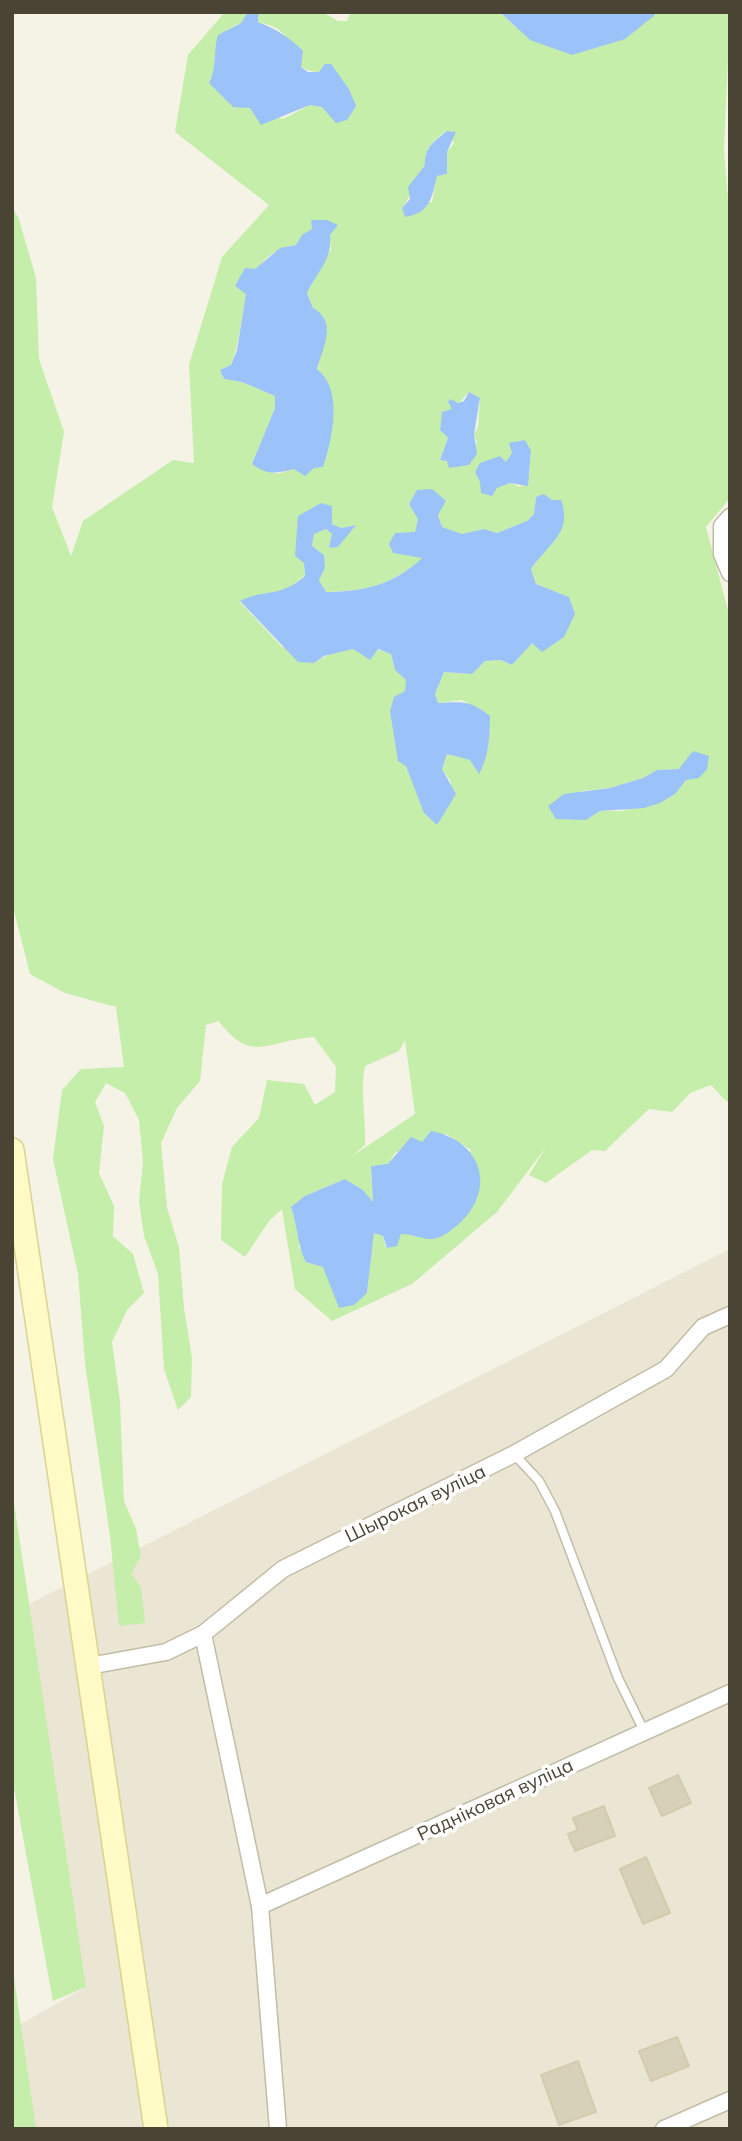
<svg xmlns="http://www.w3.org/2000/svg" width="742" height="2141" font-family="Mulish,sans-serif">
	<rect width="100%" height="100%" fill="#f5f3e6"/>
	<path fill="#eae6d3" d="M730 1249V2129H12V2029L86 1987 27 1605Z"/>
	<g fill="#c4eeaa" fill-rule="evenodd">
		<path d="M225 12H248L241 23C217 31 214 49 214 73L250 108 283 119 310 105 322 107 319 72C288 71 297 44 279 30 274 26 265 24 258 22V15L261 12H322L338 21H347L351 12H500L530 40 655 15 654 12H730L724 150 730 224V498L706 527 730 618V1101H726L711 1085 690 1093 672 1112 649 1109 605 1151 592 1150 546 1183 529 1175 546 1147 497 1212 412 1284 332 1321 295 1289 282 1209 269 1221 245 1257 221 1240 222 1184 232 1147 259 1118 267 1080 304 1084 315 1105 335 1092 336 1067 314 1037C269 1040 251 1065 219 1021L206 1025 200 1081 177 1108 161 1143 167 1208 179 1247 184 1308 192 1358 191 1397 178 1410 164 1369 158 1274 144 1236 139 1201 143 1162 139 1120 125 1093 106 1083 95 1102 104 1126 99 1173 114 1206 113 1236 133 1254 144 1293 127 1310 112 1342 120 1401 124 1501 136 1529 141 1556 131 1574 141 1587 145 1623 119 1626 110 1536 85 1363 78 1274 53 1159 62 1090 81 1069 124 1067 116 1007 65 993 30 974 12 903V207L19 219 36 278 39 359 64 432 52 507 71 556 83 521 173 460 194 463 189 365 222 257 269 205 175 132 188 55ZM446 131 454 143 447 152V174L437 176 432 202 402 208C414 194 412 178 426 164 424 147 434 141 446 131ZM337 225 330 235 331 249 307 293 313 308 321 354 294 469 277 474 252 464 275 408V396L242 382 224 379 220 370 231 365C249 321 235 255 296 245 306 228 319 228 337 225ZM469 392 480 399 478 427 474 434 477 443 469 465 449 467 447 461 440 460 448 438 440 430 441 423ZM531 451 529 477 520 487 511 483 481 493V482L506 463 512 453ZM536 497 552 500 544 550 531 569 536 584 569 597 512 665 501 660 485 661 471 674 444 672 435 694 438 703 462 700 490 716C490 736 489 755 479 773L471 760 447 754 442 769 451 782 444 811 437 825 406 766V680L395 670 391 654C367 644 335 648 314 663L281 646 240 602C253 594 261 597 274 594 286 591 296 583 305 575L304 563 321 503 331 524 341 528 354 525 332 534 326 529 314 534 312 546 325 568 319 580 326 592C370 591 389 585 423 558L410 555 418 519 446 501 438 515 442 527 462 534 484 529 497 533 527 521 534 514ZM689 760 686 780 674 794 622 811H600L586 820 577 819 581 791 610 788 643 778 657 770 679 769ZM405 1040 415 1114 351 1157 365 1145C366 1117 360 1093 365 1066L399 1051ZM446 1134 471 1150 433 1239 401 1233 386 1248 383 1236 374 1233 367 1293 323 1267 299 1248V1228L305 1196 345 1179 363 1190 373 1203 371 1166 388 1165 395 1153Z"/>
		<path d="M12 1489 86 1987 53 2001 12 1777Z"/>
		<path d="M12 1964 36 2129H12Z"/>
	</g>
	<g fill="#9bc3f9">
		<path d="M248 12H261L258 15V22C276 29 289 37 303 51L301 67 308 72H319L325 64H331L349 89 356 106 347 120 336 123 322 107 310 105 261 125 250 108 233 107 209 83C217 68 213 51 218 35L241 23Z"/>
		<path d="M500 12H654L655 15 625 39 572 55 530 40Z"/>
		<path d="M447 131 456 132 447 152V174L437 176C432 198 430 213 405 217L402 208 410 199 408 187 425 165C424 148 434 141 447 131Z"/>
		<path d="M311 220H327L338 225 330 235C333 259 317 272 307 293L313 308C338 322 323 347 317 369 344 390 332 439 323 467L314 468 305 476 294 469C276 474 267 475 252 464L275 408V396L242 382 224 379 220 370 231 365 237 350 246 294 235 286 245 268 255 269 280 248 296 245 302 235 312 229Z"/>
		<path d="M469 392 480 398 474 434 477 454 469 465 449 468 447 461 440 460 448 438 440 430 442 412 452 409 448 402 450 399 458 403 464 401Z"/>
		<path d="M525 440 531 451 528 486 510 483 497 488 492 496 481 493 480 482 475 472 480 463 500 456 506 462 512 453 509 443Z"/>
		<path d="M432 489 446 501 438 515 442 527 462 534 484 529 497 533 527 521 534 514 536 497 544 494 552 500H561C573 533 548 544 531 569L536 584 569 597 575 614 564 637 542 652 532 643 512 665 501 660 485 661 472 674 444 672 435 694 438 703C463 702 469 700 490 716 490 736 489 756 479 774L470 760 447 754 442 769 456 794 437 825 424 813 406 766 398 761 390 711 394 697 405 691 406 680 395 670 391 654 378 649 370 660 353 649 324 656 314 663 298 662 240 601C266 588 278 599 305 576L304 563 295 556 298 516 321 503 332 506V524L341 528 356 525 338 547 329 548 332 534 326 529 314 534 312 546 324 555 325 568 319 580 326 592C365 592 394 584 422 558L393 553 389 544 395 533 415 532 418 519 409 504 417 490Z"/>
		<path d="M693 751 709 756 707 769 699 778 686 780 675 794 660 803 644 808 600 811 586 820 556 819 548 806 564 794 610 788 643 778 657 770 679 769Z"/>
		<path d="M431 1131C480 1140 497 1186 461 1222 454 1228 443 1238 433 1239 424 1240 412 1234 401 1234L397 1246 387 1248 383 1236 374 1233 367 1293 354 1305 339 1308 323 1267 306 1262C297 1245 298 1226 291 1207L305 1196 345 1179 363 1190 373 1202 371 1166 388 1164 411 1137 422 1142Z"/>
	</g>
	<g fill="#d8d1ba" stroke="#d4cbac" stroke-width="2">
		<path d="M678 1775 691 1803 662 1816 649 1788Z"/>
		<path d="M604 1806 615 1836 575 1851 568 1834 578 1830 573 1818Z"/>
		<path d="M646 1857 670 1913 643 1924 620 1869Z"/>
		<path d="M677 2037 689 2066 651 2081 639 2051Z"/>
		<path d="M578 2061 596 2112 559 2125 541 2075Z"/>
	</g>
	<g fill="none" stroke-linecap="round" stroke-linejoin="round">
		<defs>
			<path id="lane" d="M514 1454 539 1481 555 1511 618 1678 644 1731"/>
			<g id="street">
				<path d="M730 517 722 526V554L730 573"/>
				<path d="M203 1634 260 1906 278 2129"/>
				<path d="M89 1666 166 1652 203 1634 283 1569 514 1454 666 1369 703 1327 730 1315"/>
				<path d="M260 1906 730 1693"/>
				<path d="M664 2129 730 2100"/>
			</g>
			<path id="secondary" d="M12 1150 156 2129"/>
		</defs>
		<use href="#lane" stroke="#c2bda7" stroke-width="11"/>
		<use href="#street" stroke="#c2bda7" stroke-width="19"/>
		<use href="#secondary" stroke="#dad390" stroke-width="26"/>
		<use href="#lane" stroke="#fff" stroke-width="8"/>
		<use href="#street" stroke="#fff" stroke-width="16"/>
		<use href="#secondary" stroke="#fffac6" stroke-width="23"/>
	</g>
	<g text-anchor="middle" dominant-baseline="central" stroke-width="7" stroke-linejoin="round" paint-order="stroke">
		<g font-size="19" fill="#494434" stroke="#fff">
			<text transform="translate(415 1503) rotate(-26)">Шырокая вуліца</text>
			<text transform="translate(495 1799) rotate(-25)">Радніковая вуліца</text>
		</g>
	</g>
	<rect width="742" height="2141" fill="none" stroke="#494434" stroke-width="28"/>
</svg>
